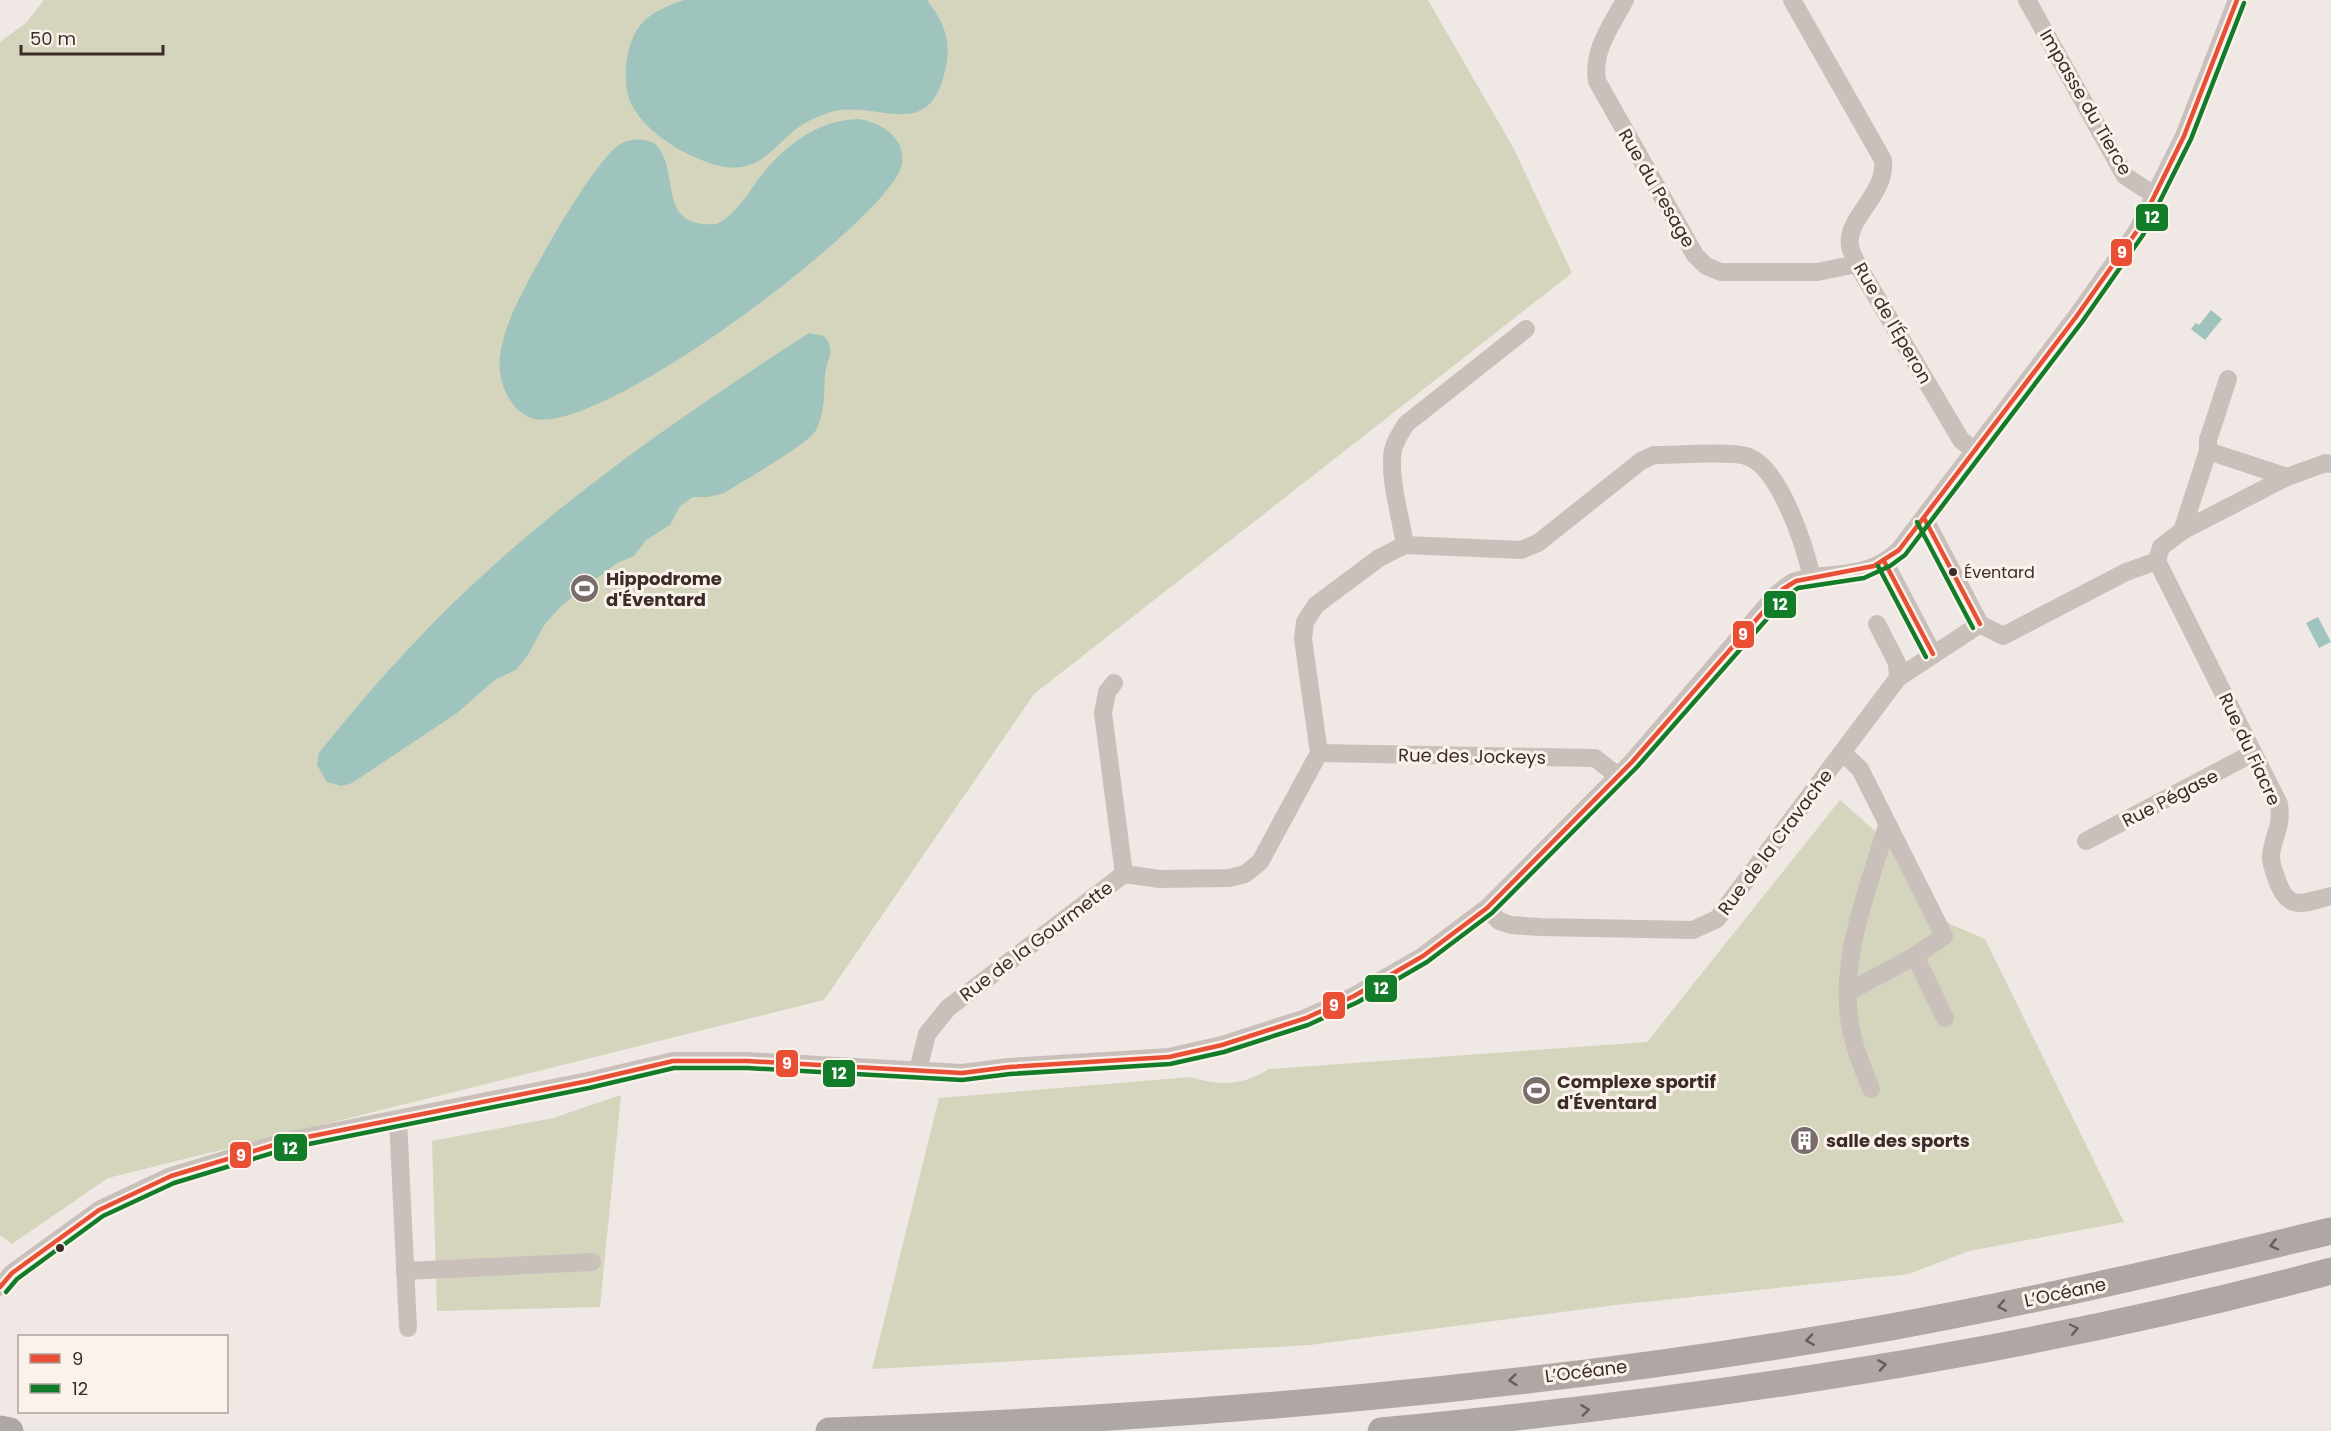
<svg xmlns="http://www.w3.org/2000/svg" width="2331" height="1431" font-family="Poppins,sans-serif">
	<rect width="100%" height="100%" fill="#f0e8e4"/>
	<g fill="#d5d5bd">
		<path d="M44 0H1428L1514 149 1572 273 1034 694 824 1000 108 1178 12 1244 0 1235V42L27 22Z"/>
		<path d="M1840 800 1885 840 1946 922 1985 939 2124 1222 1969 1251 1909 1274 1616 1305 1310 1345 872 1369 939 1098 1190 1077C1221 1086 1241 1086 1269 1069L1647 1042Z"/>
		<path d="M621 1095 600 1307 437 1311 432 1141 553 1118Z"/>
	</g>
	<g fill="#9ec4bd">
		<path d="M684 0H927C945 24 952 41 945 71 929 139 887 105 839 110 830 111 821 116 813 119 780 132 768 173 726 167 694 162 649 136 633 107 620 85 625 39 644 21 654 11 670 5 684 0Z"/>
		<path d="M858 119C883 122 911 142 900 170 876 229 588 446 529 417 507 407 497 378 500 355 502 341 507 326 513 312 528 278 592 163 619 145 630 138 643 138 654 143 683 169 653 229 717 224 733 215 742 203 752 188 777 152 813 120 858 119Z"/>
		<path d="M2211 310 2222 319 2205 340 2191 329 2196 323 2199 325Z"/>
		<path d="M809 333 824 336C837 350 826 361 825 375 824 394 825 412 816 430 809 444 741 482 724 493L708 497H693L680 506 670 525 646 540 634 556 617 563 561 606 544 625 528 655 516 670 496 679 457 713 352 783 341 786 327 782 317 765 319 753C373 685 431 621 495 564 592 477 700 404 809 333Z"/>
		<path d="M2318 617 2331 642 2319 648 2306 623Z"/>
	</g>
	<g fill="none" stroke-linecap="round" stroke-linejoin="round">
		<g stroke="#c9c0bc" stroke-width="18">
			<path d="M1625 0C1611 26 1592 50 1597 81L1695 255 1706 266 1721 272H1817L1857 264"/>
			<path d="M1792 0 1883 160C1887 195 1845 218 1850 246 1851 252 1855 258 1857 264L1961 440 1974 450"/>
			<path d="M2027 0 2125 176 2154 195"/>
			<path d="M2208 451V440L2228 379"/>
			<path d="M1924 518 1980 624 2003 636 2126 572 2157 561"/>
			<path d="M2182 531 2287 477"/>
			<path d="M1405 545C1401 519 1388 475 1393 450 1395 441 1401 432 1406 424L1526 329"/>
			<path d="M2157 561 2279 804C2282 825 2276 830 2272 849 2269 859 2273 868 2276 877 2287 912 2301 904 2331 896"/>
			<path d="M2157 561 2161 547 2182 531 2208 451 2287 477 2326 463 2331 464"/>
			<path d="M1885 563 1933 654"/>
			<path d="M1898 678 1980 624"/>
			<path d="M1114 683 1107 692 1103 713 1124 874"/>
			<path d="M1319 753 1595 758 1618 776"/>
			<path d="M1843 753 1860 769 1944 936 1915 956 1848 992"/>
			<path d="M2086 841 2253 753"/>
			<path d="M1487 908 1499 921 1511 925 1540 927 1693 930 1717 919 1898 678 1897 663 1877 624"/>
			<path d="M1915 956 1945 1018"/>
			<path d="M918 1070 927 1034 948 1008 1124 874 1160 879 1229 878 1245 874 1260 862 1319 753 1303 639 1305 622 1316 605 1379 558 1405 545 1521 550 1538 543 1641 461 1654 455C1675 455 1729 451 1746 456 1780 466 1805 547 1812 578"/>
			<path d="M1871 1089C1862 1066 1852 1043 1849 1018 1841 952 1869 887 1887 825"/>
			<path d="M398 1119 408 1328"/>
			<path d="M405 1271 592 1262"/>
			<path d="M0 1287 12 1273 99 1210 171 1176 287 1141 588 1081 673 1061H747L962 1073 1009 1067 1169 1057 1222 1045 1306 1018 1354 996 1423 956 1487 908 1632 762 1776 595C1782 590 1789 583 1796 581 1834 570 1866 581 1899 550L2076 317 2137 231 2184 136 2237 0"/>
		</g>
		<g stroke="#afa7a3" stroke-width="27">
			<path d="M0 1429 10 1431"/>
			<path d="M829 1431C1184 1418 1542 1389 1891 1327 2039 1300 2185 1266 2331 1231"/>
			<path d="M1381 1431C1697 1401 2024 1354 2331 1271"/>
		</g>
		<defs>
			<g id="bus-1">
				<path d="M1924 518 1980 624"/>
				<path d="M1885 563 1933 654"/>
				<path d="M0 1287 12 1273 99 1210 171 1176 287 1141 588 1081 673 1061H747L962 1073 1009 1067 1169 1057 1222 1045 1306 1018 1354 996 1423 956 1487 908 1632 762 1783 589 1796 581 1874 566 1899 550 2076 317 2137 231 2184 136 2237 0"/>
			</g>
			<g id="bus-2">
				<path d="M1917 522 1973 628"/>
				<path d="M1878 566 1926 657"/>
				<path d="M6 1292 17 1279 103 1216 174 1183 289 1148 589 1088 674 1068H747L962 1080 1010 1074 1170 1064 1224 1052 1308 1025 1358 1002 1427 962 1492 913 1637 767 1788 595 1798 588 1864 578 1890 566 1905 555 2082 322 2143 235 2191 139 2244 3"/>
			</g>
		</defs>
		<use href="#bus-1" stroke="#fbf2ec" stroke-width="9"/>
		<use href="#bus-2" stroke="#fbf2ec" stroke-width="9"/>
		<use href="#bus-1" stroke="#e94f35" stroke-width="4.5"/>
		<use href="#bus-2" stroke="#127c29" stroke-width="4.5"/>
	</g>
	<defs><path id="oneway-chevron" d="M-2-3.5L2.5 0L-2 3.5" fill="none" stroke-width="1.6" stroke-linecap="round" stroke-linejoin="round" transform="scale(1.5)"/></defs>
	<g stroke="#695d5a">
		<use href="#oneway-chevron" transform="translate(2274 1245) rotate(166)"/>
		<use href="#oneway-chevron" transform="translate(2002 1306) rotate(169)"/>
		<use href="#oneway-chevron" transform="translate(2074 1329) rotate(-12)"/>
		<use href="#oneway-chevron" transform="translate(1810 1340) rotate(171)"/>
		<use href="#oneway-chevron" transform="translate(1882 1365) rotate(-9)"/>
		<use href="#oneway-chevron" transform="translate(1513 1380) rotate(174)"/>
		<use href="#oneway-chevron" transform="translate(1585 1410) rotate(-7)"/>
	</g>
	<defs>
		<symbol id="stadium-disc" viewBox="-11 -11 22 22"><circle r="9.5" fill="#7a6e6b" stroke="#fbf2ec"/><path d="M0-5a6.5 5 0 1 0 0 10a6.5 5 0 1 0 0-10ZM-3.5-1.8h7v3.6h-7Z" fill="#fff"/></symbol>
		<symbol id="building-disc" viewBox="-11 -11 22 22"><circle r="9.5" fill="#7a6e6b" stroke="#fbf2ec"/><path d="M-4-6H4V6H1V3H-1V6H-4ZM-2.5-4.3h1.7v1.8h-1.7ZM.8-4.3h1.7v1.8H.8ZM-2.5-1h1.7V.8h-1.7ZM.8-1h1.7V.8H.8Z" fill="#fff"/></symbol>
	</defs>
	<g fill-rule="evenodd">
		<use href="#stadium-disc" x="568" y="572" width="33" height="33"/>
		<use href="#stadium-disc" x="1520" y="1074" width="33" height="33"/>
		<use href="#building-disc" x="1788" y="1124" width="33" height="33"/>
	</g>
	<g fill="#3b2c2a" stroke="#fbf2ec" stroke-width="2">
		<circle cx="1953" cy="572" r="5"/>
		<circle cx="60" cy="1248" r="5"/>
	</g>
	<g text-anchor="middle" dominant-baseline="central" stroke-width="6" stroke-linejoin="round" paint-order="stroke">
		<g font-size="16" fill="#3b2c2a" stroke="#fbf2ec" text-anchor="start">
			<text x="1964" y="572">Éventard</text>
		</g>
		<g font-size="18" fill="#3b2c2a" stroke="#fbf2ec">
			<text transform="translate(2086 102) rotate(60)">Impasse du Tierce</text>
			<text transform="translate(1657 188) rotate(60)">Rue du Pesage</text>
			<text transform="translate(1893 323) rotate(60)">Rue de l'Éperon</text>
			<text transform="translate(2250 749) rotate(65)">Rue du Fiacre</text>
			<text transform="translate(1472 756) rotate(1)">Rue des Jockeys</text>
			<text transform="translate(2170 798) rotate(-27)">Rue Pégase</text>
			<text transform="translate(1775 842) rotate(-53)">Rue de la Cravache</text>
			<text transform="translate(1036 941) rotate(-37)">Rue de la Gourmette</text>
			<text transform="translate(2065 1292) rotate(-12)">L’Océane</text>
			<text transform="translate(1586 1371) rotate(-7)">L’Océane</text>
		</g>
		<g font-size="18" font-weight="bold" fill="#3b2c2a" stroke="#fbf2ec" text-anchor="start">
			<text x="606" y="578">Hippodrome<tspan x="606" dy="21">d'Éventard</tspan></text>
			<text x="1557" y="1081">Complexe sportif<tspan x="1557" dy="21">d'Éventard</tspan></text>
			<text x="1826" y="1140">salle des sports</text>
		</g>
	</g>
	<g stroke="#fbf2ec" stroke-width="2">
		<rect x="2135" y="203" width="34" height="29" rx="6" fill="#127c29"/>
		<rect x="2110" y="238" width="23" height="29" rx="6" fill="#e94f35"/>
		<rect x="1763" y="590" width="34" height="29" rx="6" fill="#127c29"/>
		<rect x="1732" y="620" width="23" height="29" rx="6" fill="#e94f35"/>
		<rect x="1364" y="974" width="34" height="29" rx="6" fill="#127c29"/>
		<rect x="1322" y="991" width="24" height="29" rx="6" fill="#e94f35"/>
		<rect x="775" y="1049" width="24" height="29" rx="6" fill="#e94f35"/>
		<rect x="822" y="1059" width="34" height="29" rx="6" fill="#127c29"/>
		<rect x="273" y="1133" width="35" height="29" rx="6" fill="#127c29"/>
		<rect x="229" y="1141" width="23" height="28" rx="6" fill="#e94f35"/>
	</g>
	<g font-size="16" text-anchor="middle" font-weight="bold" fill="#fff">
		<text x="2152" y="223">12</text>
		<text x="2122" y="258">9</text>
		<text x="1780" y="610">12</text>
		<text x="1743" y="640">9</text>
		<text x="1381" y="994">12</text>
		<text x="1334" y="1011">9</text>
		<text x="787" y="1069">9</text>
		<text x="839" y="1079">12</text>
		<text x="290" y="1154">12</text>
		<text x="241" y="1161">9</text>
	</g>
	<rect x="18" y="1335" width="210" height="78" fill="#fbf2ec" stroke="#aea39e" stroke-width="1.5"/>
	<rect x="30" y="1354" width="30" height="9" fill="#e94f35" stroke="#aea39e" stroke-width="1.5"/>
	<text x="72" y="1365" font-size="18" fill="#3b2c2a">9</text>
	<rect x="30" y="1384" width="30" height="9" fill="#127c29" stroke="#aea39e" stroke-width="1.5"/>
	<text x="72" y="1395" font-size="18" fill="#3b2c2a">12</text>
	<path d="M21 45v9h142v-9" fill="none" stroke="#3b2c2a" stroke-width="3"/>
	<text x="30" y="45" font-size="18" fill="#3b2c2a" stroke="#fbf2ec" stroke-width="4.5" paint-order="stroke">50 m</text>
</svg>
